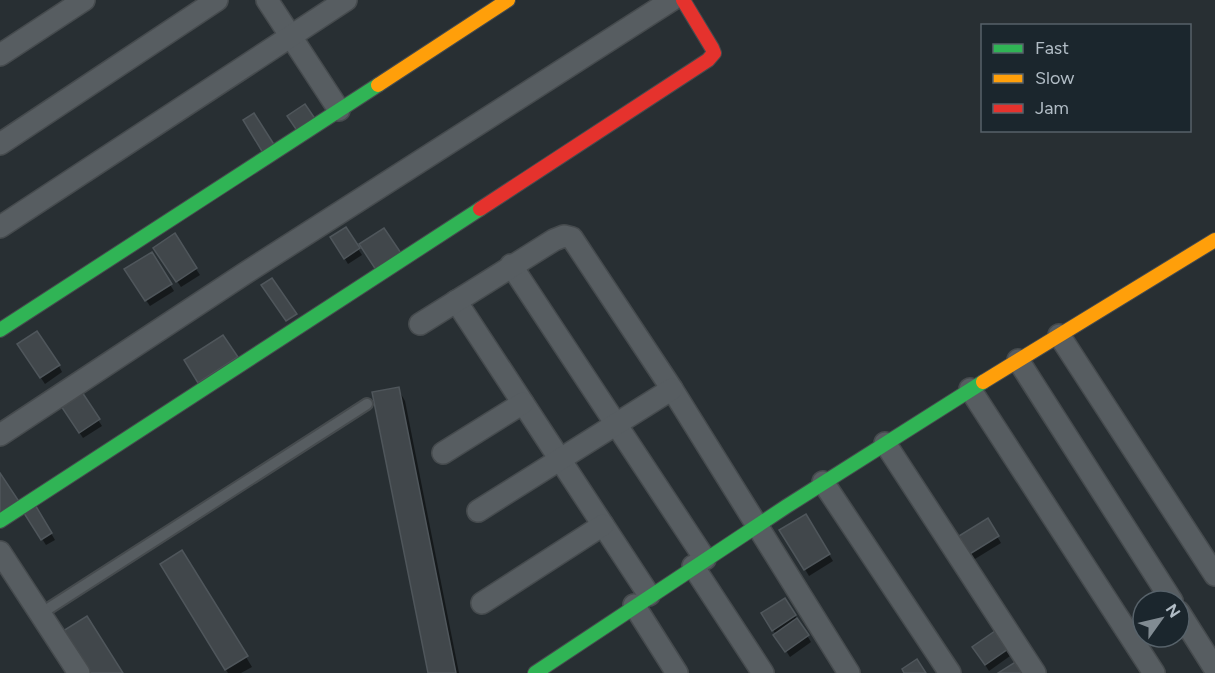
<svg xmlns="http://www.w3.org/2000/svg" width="1215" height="673" font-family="Figtree,sans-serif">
	<rect width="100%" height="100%" fill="#282f33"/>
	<g fill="#0007">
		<path d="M345 229 362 255 348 264 332 237Z"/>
		<path d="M174 236 200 275 181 287 159 254Z"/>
		<path d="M151 254 174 291 150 306 130 276Z"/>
		<path d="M23 351 59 366 62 372 45 384Z"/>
		<path d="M398 389 405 401 459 673H429Z"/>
		<path d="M66 412 98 420 102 426 83 438Z"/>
		<path d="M34 505 55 540 46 545 24 511Z"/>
		<path d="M805 516 833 561 809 576 782 530Z"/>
		<path d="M987 520 1001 543 970 562 956 539Z"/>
		<path d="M182 552 252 667 241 673H228L162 564Z"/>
		<path d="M763 614 795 616 811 642 790 657Z"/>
		<path d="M995 633 1010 656 989 671 978 654Z"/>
	</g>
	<g fill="#41474b" stroke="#4f565b" stroke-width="1.5">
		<path d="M305 104 318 123 300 135 287 116Z"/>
		<path d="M254 113 275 146 263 153 243 120Z"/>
		<path d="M346 227 360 248 344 259 330 237Z"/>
		<path d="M384 228 401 253 376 270 359 244Z"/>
		<path d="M175 233 197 268 176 282 153 248Z"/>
		<path d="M152 252 172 284 145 301 124 269Z"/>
		<path d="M272 278 297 314 286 321 261 285Z"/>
		<path d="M37 331 60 365 40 378 17 344Z"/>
		<path d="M223 335 238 357 198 383 184 360Z"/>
		<path d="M399 387 456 673H428L372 392Z"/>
		<path d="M82 392 100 419 79 433 61 406Z"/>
		<path d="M0 473 20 503 0 516Z"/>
		<path d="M34 503 52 533 41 540 22 510Z"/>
		<path d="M806 514 830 554 804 570 779 530Z"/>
		<path d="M988 518 999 536 965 557 954 539Z"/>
		<path d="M182 550 248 656 225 670 160 564Z"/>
		<path d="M785 598 796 615 772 631 761 613Z"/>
		<path d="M87 616 123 673H89L63 631Z"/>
		<path d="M797 618 809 635 785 652 773 635Z"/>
		<path d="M995 631 1008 649 985 665 972 647Z"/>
		<path d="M917 659 926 673H904L902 669Z"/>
		<path d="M1017 661 1025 673H998Z"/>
	</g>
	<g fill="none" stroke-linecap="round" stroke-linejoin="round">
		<defs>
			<path id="lane" d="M40 614 367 404"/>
			<g id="street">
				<path d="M267 0 339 110"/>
				<path d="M0 55 84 0"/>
				<path d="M0 144 217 0"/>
				<path d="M0 227 346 0"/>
				<path d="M511 265 705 559"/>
				<path d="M456 301 649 595"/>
				<path d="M420 324 554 240 564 236 572 238 672 389 849 673"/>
				<path d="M1059 335 1215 575"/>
				<path d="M1018 360 1172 601"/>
				<path d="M970 389 1154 673"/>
				<path d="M0 435 247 272 672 0"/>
				<path d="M885 443 1035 673"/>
				<path d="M443 453 523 403"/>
				<path d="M823 482 950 673"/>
				<path d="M478 511 672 389"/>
				<path d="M0 552 79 673"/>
				<path d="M693 566 763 673"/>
				<path d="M482 603 603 525"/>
				<path d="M634 605 677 673"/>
				<path d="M1179 612 1215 669"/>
			</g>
			<g id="fast">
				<path d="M0 330 378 85"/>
				<path d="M0 521 480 209"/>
				<path d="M535 673 787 506 983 382"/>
			</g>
			<g id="slow">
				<path d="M378 85 508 0"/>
				<path d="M983 382 1215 240"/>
			</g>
			<path id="jam" d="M480 209 708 60 714 53 712 48 683 0"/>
		</defs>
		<use href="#lane" stroke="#464b4e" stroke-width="14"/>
		<use href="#street" stroke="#464b4e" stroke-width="24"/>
		<use href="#fast" stroke="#464b4e" stroke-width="16"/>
		<use href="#slow" stroke="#464b4e" stroke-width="16"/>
		<use href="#jam" stroke="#464b4e" stroke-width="16"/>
		<use href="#lane" stroke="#575d61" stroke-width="10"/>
		<use href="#street" stroke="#575d61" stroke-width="21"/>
		<use href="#fast" stroke="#30b455" stroke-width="14"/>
		<use href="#slow" stroke="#ff9f0a" stroke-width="14"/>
		<use href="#jam" stroke="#e5322d" stroke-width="14"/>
	</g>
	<rect x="981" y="24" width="210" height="108" fill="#1b262d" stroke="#57626a" stroke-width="1.5"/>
	<rect x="993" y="44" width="30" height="9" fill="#30b455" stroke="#57626a" stroke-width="1.5"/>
	<text x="1035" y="54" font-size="18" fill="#b1bcc5">Fast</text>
	<rect x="993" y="74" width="30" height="9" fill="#ff9f0a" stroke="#57626a" stroke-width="1.5"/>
	<text x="1035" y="84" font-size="18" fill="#b1bcc5">Slow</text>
	<rect x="993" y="104" width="30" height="9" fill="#e5322d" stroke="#57626a" stroke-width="1.5"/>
	<text x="1035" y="114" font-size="18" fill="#b1bcc5">Jam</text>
	<g transform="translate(1161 619) rotate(56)"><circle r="28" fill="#1b262d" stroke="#57626a" stroke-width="1.5"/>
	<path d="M0-4.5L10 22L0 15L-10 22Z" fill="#818b92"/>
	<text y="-9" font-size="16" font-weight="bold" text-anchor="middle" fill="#b1bcc5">N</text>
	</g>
</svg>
